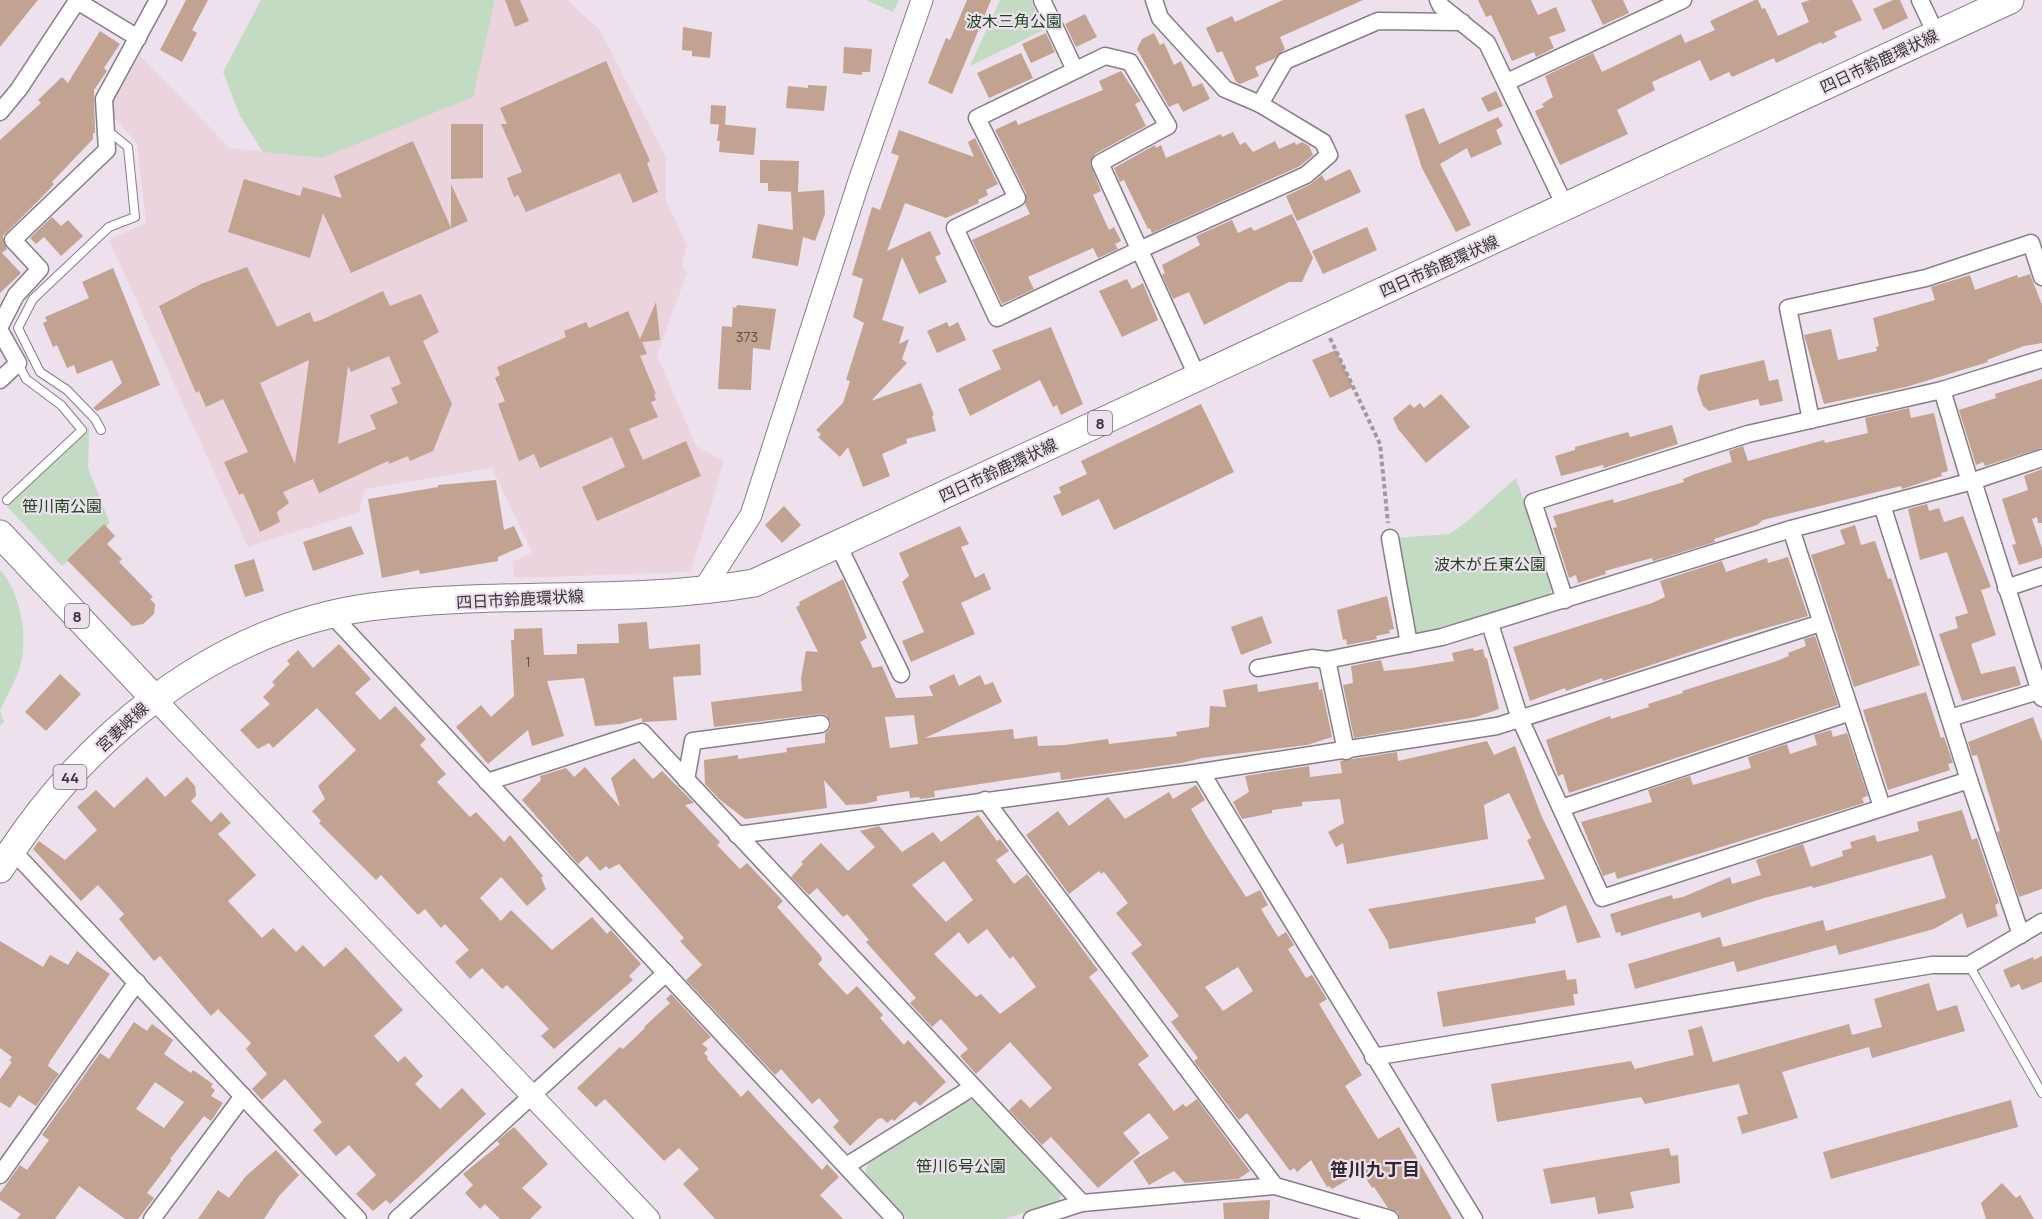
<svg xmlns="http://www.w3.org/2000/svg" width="2042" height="1219" font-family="Manrope,'Noto Sans JP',sans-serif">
	<rect width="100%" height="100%" fill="#ede1ee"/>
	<path fill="#ecd4df" d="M495 0H567L599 29 666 157V201L687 245 682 267 687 273 657 355 696 446 724 461 691 572 514 578 513 562 532 552 492 468 365 489 359 512 248 547 109 240 146 223 137 143 114 118 111 99 140 56 230 148 322 158 472 97Z"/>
	<g fill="#c2dbc2">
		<path d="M261 0H495L473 97 322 158 263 152 240 116 223 72Z"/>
		<path d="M866 0H899L893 12Z"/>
		<path d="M1000 0H1031L1044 30 970 66Z"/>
		<path d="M89 427 88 468 110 523 62 566 6 505Z"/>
		<path d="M1516 478 1553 588 1548 596 1445 629 1414 634 1395 538 1450 534 1469 520Z"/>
		<path d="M0 570C19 590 27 631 22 658 19 676 7 694 0 711L4 722 0 726Z"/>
		<path d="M967 1100 975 1101 1061 1193 1059 1201 1005 1219H907L865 1175 868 1163Z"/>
	</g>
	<g fill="#c2a290" fill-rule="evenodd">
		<path d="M0 0H38L0 47Z"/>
		<path d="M186 0H208L192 30 197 33 182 62 160 50Z"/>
		<path d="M505 0H520L529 21 515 27Z"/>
		<path d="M967 0H991L952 94 928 83 946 38 950 40Z"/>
		<path d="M1283 0H1363L1280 37 1285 49 1274 59 1255 67 1259 76 1240 84 1236 82 1222 51 1217 53 1206 28 1232 16 1235 22Z"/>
		<path d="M1478 0H1531L1538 15 1556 7 1566 31 1549 37 1554 48 1536 57 1534 52 1512 61 1491 15 1486 17Z"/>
		<path d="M1591 0H1623L1629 13 1603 25Z"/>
		<path d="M1755 0H1758L1762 9 1765 8 1778 36 1809 22 1801 3 1810 0H1852L1862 20 1834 32 1837 37 1822 44 1821 42 1776 63 1774 58 1732 77 1729 72 1710 81 1700 60 1652 82 1655 90 1617 110 1628 134 1560 165 1535 111 1544 107 1542 104 1553 97 1545 76 1593 53 1602 72 1681 34 1685 43 1715 30 1710 21Z"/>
		<path d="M1893 0H1900L1908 18 1883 30 1873 9Z"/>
		<path d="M1085 14 1097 37 1076 47 1065 24Z"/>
		<path d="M683 27 712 32 710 58 692 56V51L682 50Z"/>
		<path d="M100 31 120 44 104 68 107 71 94 90 95 133H93V139L52 182 54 184 44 195 3 236 7 249 2 253 21 273 0 293V140L41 103 38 100 62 77 68 83Z"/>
		<path d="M1046 33 1055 52 1031 63 1022 44Z"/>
		<path d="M1154 33 1160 45 1164 43 1174 65 1181 61 1193 87 1202 83 1210 99 1183 112 1178 103 1169 107 1137 49 1142 39Z"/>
		<path d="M844 47 872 49 870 72H862V75L843 73Z"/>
		<path d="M1021 53 1033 78 989 98 977 73Z"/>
		<path d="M606 61 650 161 647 163 658 192 633 203 620 173 526 212 518 195 514 197 507 178 522 172 501 124H507L500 108Z"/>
		<path d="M1121 71 1141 101 1135 104 1146 126 1095 154 1090 163 1101 191 1093 195 1109 230 1114 227 1121 241 1115 244 1118 249 1098 258 1093 248 1028 277 1034 289 1002 304 972 240 1030 214 1025 204 1026 193 995 130 1016 120 1018 125 1103 90 1099 81Z"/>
		<path d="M808 85 827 86 824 111 786 108 788 86 808 88Z"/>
		<path d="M1496 91 1503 106 1488 112 1481 98Z"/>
		<path d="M711 105 726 106 725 125 710 124Z"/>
		<path d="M1424 108 1439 144 1498 117 1503 126 1496 130 1502 144 1471 158 1467 148 1440 164 1471 225 1456 232 1422 168 1405 115Z"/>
		<path d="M451 124H483V178L451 179Z"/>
		<path d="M719 124 756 128 754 155 719 152 720 141H717Z"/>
		<path d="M899 130 974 157 968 142 975 138 998 184 986 190 988 195 978 200 979 203 946 218 905 203 887 251 930 231 941 254 935 257 947 282 919 294 902 257 882 320 904 327 899 344 909 339 902 359 907 363 871 401 921 383 934 415 932 416 936 431 906 439 907 443 882 454 890 476 863 487 848 447 840 457 818 437 821 434 816 430 843 403 850 381 846 380 864 323 853 317 863 279 852 275 872 207 880 210 899 156 891 153Z"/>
		<path d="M1233 132 1240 145 1245 142 1253 152 1275 141 1279 149 1295 142 1296 145 1302 142 1309 146 1313 155 1300 166 1152 233 1150 228 1148 229 1124 180 1120 182 1114 168 1155 145 1156 148 1161 145 1166 158 1221 134 1222 137Z"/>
		<path d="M413 141 451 228V184L468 221 351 273 323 213 310 258 228 232 244 179 300 196 303 187 342 198 334 176Z"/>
		<path d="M760 160 799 161 798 192 824 190 825 214 815 241 803 237 798 266 752 258 758 224 793 230 791 192H796L768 191V183H760Z"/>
		<path d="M1350 169 1361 192 1297 221 1286 196 1311 184 1322 175 1325 181Z"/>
		<path d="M1292 214 1313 258 1302 282H1289L1204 325 1189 292 1173 299 1162 275 1165 273 1162 265 1200 245 1196 236 1232 220 1238 233 1251 227 1254 231Z"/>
		<path d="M52 217 61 226 68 220 83 236 61 256 44 237 36 244 30 238Z"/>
		<path d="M1367 227 1377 250 1323 274 1312 251Z"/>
		<path d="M247 267 277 327 310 312 314 322 321 320 383 291 390 306 421 294 439 332 423 341 452 404 433 451 410 461 408 456 389 464 388 461 319 493 313 479 283 492 289 503 277 512 280 522 260 532 243 493 239 495 224 462 248 452 223 399 206 407 199 391 196 393 159 306 201 284ZM389 356 401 384 391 388 398 403 370 415 376 429 338 444 348 366 351 372ZM309 360 295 464 260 383Z"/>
		<path d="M113 268 160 385 97 411 93 408 122 383 112 360 77 374 74 365 67 368 57 345 53 347 43 323 47 321 45 317 89 298 82 282Z"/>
		<path d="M2030 274 2042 305V343L2024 346 1987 360 1988 362 1906 387 1824 404 1804 335 1831 329 1838 360 1877 351 1876 347 1879 346 1873 318 1935 300 1931 287 1970 275 1975 290 2017 275 2018 278Z"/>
		<path d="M1127 279 1132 289 1143 283 1158 320 1122 337 1099 291Z"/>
		<path d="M656 302 660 340 642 342 647 354 640 356 656 394H654L656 400 651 402 658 417 629 429 643 460 686 441 701 476 597 521 582 487 625 467 612 437 540 468 534 454 519 461 498 404 505 401 495 378 500 375 497 367 566 337 564 331 586 322 589 328 628 311 640 339Z"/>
		<path d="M737 305 776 309 770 350 753 348 751 390 718 389 722 326 732 327 733 307 736 308Z"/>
		<path d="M947 322 949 327 958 322 966 340 937 353 927 331Z"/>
		<path d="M1051 327 1083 404 1061 415 1057 405 1053 407 1040 380 970 416 958 389 1001 369 992 350Z"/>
		<path d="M1336 350 1353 387 1330 398 1312 360Z"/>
		<path d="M1764 360 1769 381 1778 379 1783 401 1760 406 1758 399 1709 411 1703 406 1697 389 1700 375Z"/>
		<path d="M2042 379V448L1985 466 1983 462 1976 465 1959 410 1996 398 1995 394Z"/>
		<path d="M1441 394 1470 427 1426 463 1398 429 1393 418 1410 404 1414 408 1420 403 1424 408Z"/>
		<path d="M1201 404 1234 472 1114 530 1099 499 1062 516 1053 496 1061 493 1059 487 1087 474 1081 461Z"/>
		<path d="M1909 408 1911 418 1934 413 1948 471 1941 473 1942 476 1902 489 1901 486 1763 520 1757 525 1714 539 1715 542 1653 561 1652 558 1605 571 1606 574 1578 583 1576 575 1569 578 1553 528 1557 527 1553 516 1613 499 1614 503 1684 482 1683 479 1695 474 1732 462 1729 451 1743 446 1748 461 1824 440 1825 443 1868 433 1865 418Z"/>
		<path d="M1672 425 1678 444 1604 468 1603 465 1561 476 1555 456 1575 450V447L1628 432 1630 437Z"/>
		<path d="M2042 469V523H2038L2037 517 2032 519 2042 548V558L2019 565 2012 545 2016 544 2002 499 2028 490 2024 476Z"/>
		<path d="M496 480 504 530 514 526 523 546 498 557V561L420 574 419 570 382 578 368 499 438 487V485Z"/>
		<path d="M1927 504 1929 511 1939 508 1944 522 1963 516 1991 587 1981 590 1996 635 1971 644 1981 674 2015 666 2021 685 1962 701 1939 634 1958 628 1955 617 1968 613 1947 552 1920 560 1908 509Z"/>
		<path d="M784 506 801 525 782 543 765 525Z"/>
		<path d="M104 524 115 536 107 544 122 559 119 562 153 597 150 599 155 604 154 614 143 624 132 626 67 560Z"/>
		<path d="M1855 525 1861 545 1875 541 1888 579 1891 578 1920 665 1854 687 1811 555 1845 544 1840 530Z"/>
		<path d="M351 526 364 554 313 571 303 542Z"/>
		<path d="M960 526 969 544 961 547 975 578 984 573 991 589 961 603 975 634 911 662 902 641 924 632 902 582 909 576 899 553Z"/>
		<path d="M1788 557 1808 616 1732 638 1603 681 1602 678 1566 691 1565 688 1530 701 1513 647 1652 603 1665 597 1660 581 1722 561 1726 572 1767 558 1768 563Z"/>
		<path d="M254 559 264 591 245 597 234 565Z"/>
		<path d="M843 579 867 638 860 642 873 668 882 666 896 698 933 696 929 686 954 674 959 686 980 675 985 685 993 682 1002 702 925 738 1013 729 1014 739 1037 736 1038 746 1065 745 1108 739 1109 744 1159 738 1177 736 1176 732 1209 727 1210 706 1226 707 1223 690 1257 684 1258 692 1318 682 1319 690 1322 689 1332 737 1307 745 1202 758 1182 763 1061 780 1060 772 934 791 935 797 920 799 919 797 910 798 909 791 877 796V801L863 804 846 805 824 780 827 808 745 819 719 799 705 784 704 760 738 755V759L787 752 786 748 825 743V734L830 729 831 722 826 715 820 714 714 727 711 702 802 691 801 678 806 651 818 652 796 607 800 605 799 602ZM914 715 918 744 890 748 885 717Z"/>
		<path d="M1387 596 1394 629 1389 630 1390 633 1376 636 1377 639 1347 645 1346 639 1343 640 1337 610Z"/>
		<path d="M1262 616 1272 643 1241 655 1231 627Z"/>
		<path d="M647 622 649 649 700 644 701 675 673 677 677 720 646 722H642V718L620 724 595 726 584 678 547 681 564 736 532 746 528 730 488 764 456 727 481 705 491 717 514 696 511 640H514V629L542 628 544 655 577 654V644L619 643 618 624Z"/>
		<path d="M1815 636 1838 705 1569 793 1563 774 1558 776 1546 740 1610 716 1611 719 1649 707 1648 704 1683 693 1682 691 1774 662 1789 656 1788 653 1806 646 1804 639Z"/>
		<path d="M339 644 371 679 355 693 380 720 395 706 426 739 420 745 446 774 437 782 470 817 476 812 504 842 510 835 543 876 541 878 546 889 527 906 501 877 480 898 501 921 511 910 552 950 592 917 607 934 611 930 641 964 629 976 633 980 554 1049 541 1036 549 1029 507 985 502 989 482 968 470 979 455 962 469 950 445 924 441 928 425 909 418 915 381 875 376 880 319 823 321 821 312 811 325 799 318 786 356 750 317 708 273 748 269 743 258 749 240 730 270 704 263 697 275 685 272 682 290 664 287 661 298 650 313 668Z"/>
		<path d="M1473 648 1474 651 1483 649 1485 658H1487L1499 709 1476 717 1354 738 1343 685 1353 683 1351 666 1381 660 1384 671 1412 668 1454 661 1452 653Z"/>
		<path d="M60 674 81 694 46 731 25 712Z"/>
		<path d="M1926 692 1941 738 1944 737 1953 763 1948 764 1950 770 1888 790 1863 710Z"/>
		<path d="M2033 717 2042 742V889L2019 897 1997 832 2000 831 1977 755 1972 756 1968 742Z"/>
		<path d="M1831 730 1833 737 1847 733 1868 796 1862 798 1864 803 1617 879 1615 872 1603 876 1581 822 1652 802 1648 790 1690 776 1693 785 1751 768 1748 757 1787 744 1790 754 1817 745 1814 735Z"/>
		<path d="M1487 741 1494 755 1515 746 1541 815 1601 937 1577 943 1566 905 1535 918 1536 923 1389 949 1388 942 1368 909 1545 879 1527 840 1531 838 1509 793 1484 805 1488 839 1347 864 1343 843 1336 847 1328 832 1344 823 1340 799 1302 802V806L1272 810V813L1242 819 1233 802 1249 792 1245 776 1309 766 1310 777 1342 773 1340 761 1397 752 1398 761Z"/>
		<path d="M634 758 653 779 662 771 694 803 685 805 720 842 717 845 740 869 747 863 783 901 777 907 821 956 822 960 818 964 847 995 857 986 883 1015 880 1018 904 1045 908 1040 946 1082 920 1106 915 1101 894 1121 892 1119 887 1123 882 1118 878 1119 850 1146 833 1127 839 1121 819 1098 812 1104 781 1069 775 1075 686 980 702 965 680 941 684 938 619 864 609 869 606 866 600 871 587 856 578 864 522 800 541 780 540 776 566 768 574 777 585 767 620 807 611 778Z"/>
		<path d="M147 777 165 797 187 777 195 786 196 796 191 801 211 822 221 812 231 823 218 834 256 875 228 901 262 938 273 928 296 952 303 945 324 967 346 947 403 1010 374 1036 398 1062 405 1056 423 1076 415 1084 440 1109 462 1088 486 1114 390 1204 386 1200 373 1211 356 1194 376 1175 349 1145 336 1156 313 1130 322 1122 285 1079 262 1100 252 1089 267 1074 246 1049 251 1043 218 1009 211 1016 160 956 154 961 119 919 124 914 98 885 81 901 33 849 39 841 65 860 97 830 77 807 96 790 114 808Z"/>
		<path d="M1196 785 1205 800 1191 809 1206 835 1246 897 1260 890 1268 905 1261 909 1278 937 1286 932 1294 945 1288 949 1306 978 1312 975 1327 999 1319 1004 1362 1075 1345 1086 1378 1139 1399 1127 1452 1219H1400L1398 1212 1388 1208 1374 1187 1372 1188 1363 1174 1364 1170 1332 1189 1329 1186 1327 1187 1311 1160 1297 1172 1294 1168 1290 1171 1247 1113 1239 1120 1194 1061 1198 1058 1171 1022 1179 1016 1131 953 1142 945 1116 913 1128 903 1104 872 1101 874 1099 871 1069 894 1026 835 1058 811 1069 826 1108 797 1125 819 1169 792 1173 799ZM1238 967 1253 991 1223 1011 1205 987Z"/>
		<path d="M1962 810 1972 840 1977 838 1999 903 1995 905 1998 916 1967 928 1962 913 1934 929 1839 955 1836 945 1737 972 1734 961 1635 989 1628 964 1720 937 1723 947 1823 920 1826 931 1946 898 1932 855 1813 888 1812 886 1764 898 1702 918 1700 912 1621 936 1620 932 1616 933 1610 914 1672 895 1673 899 1683 897 1730 877 1732 884 1761 875 1756 860 1803 844 1811 867 1843 856 1842 851 1852 848 1850 842 1875 835 1877 842 1919 831 1917 822Z"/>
		<path d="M978 815 997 841 1000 839 1009 851 996 860 1014 884 1027 874 1098 970 1089 977 1149 1056 1138 1064 1174 1111 1183 1104 1186 1107 1197 1099 1250 1171 1238 1179 1185 1183 1174 1171 1149 1185 1133 1161 1169 1138 1149 1113 1123 1133 1140 1153 1098 1188 1051 1137 1042 1145 1009 1110 1021 1099 1030 1108 1052 1088 1010 1042 976 1074 960 1056 968 1049 941 1019 932 1027 910 1003 916 998 866 942 869 940 847 914 843 917 817 888 809 895 791 877 803 864 801 862 821 843 848 871 875 847 860 831 879 826 902 852 933 832 941 842ZM944 861 973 900 946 922 912 885ZM987 929 1010 959 1013 956 1036 987 1000 1014 981 994 976 997 934 954 959 932 968 944Z"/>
		<path d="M0 941 43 967 50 955 68 965 77 951 110 974 50 1061 48 1066 59 1074 36 1106 19 1095 10 1108 0 1102V1079L12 1062 9 1061 12 1057 0 1048Z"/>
		<path d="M2042 956V982L2022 990 2019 984 2011 988 2003 970 2033 957 2034 960Z"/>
		<path d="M1565 970 1567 980 1576 979 1578 994H1573L1575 1005 1443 1027 1437 992Z"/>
		<path d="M1929 983 1937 1011 1957 1005 1965 1031 1872 1058 1869 1047 1782 1072 1798 1118 1742 1134 1737 1117 1748 1114 1739 1084 1645 1104 1641 1097 1497 1122 1491 1084 1631 1061 1635 1069 1694 1055 1688 1030 1702 1026 1713 1062 1849 1024 1852 1035 1882 1027 1874 999Z"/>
		<path d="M671 994 711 1037 702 1044 708 1049 704 1053 708 1057 707 1059 741 1097 748 1090 822 1170 827 1164 839 1177 820 1195 843 1219H715L683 1184 699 1169 679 1148 664 1161 605 1099 596 1107 577 1088 620 1047 623 1049 645 1028 644 1027 670 1003 666 999Z"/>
		<path d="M134 1022 147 1031 152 1024 173 1040 164 1054 191 1073 193 1070 213 1084 211 1087 215 1090 211 1096 223 1103 211 1121 204 1116 170 1159 172 1160 147 1193 154 1198 138 1219H125L79 1186 55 1219H17L21 1214 0 1200V1193L20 1165 27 1170 49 1140 42 1135 100 1053 109 1059ZM155 1082 184 1102 164 1128 136 1109Z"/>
		<path d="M2011 1100 2018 1127 1831 1179 1823 1152Z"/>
		<path d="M514 1127 548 1164 522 1188 542 1207 530 1219H500L485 1204 480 1209 465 1193 473 1185 463 1174 500 1144 497 1141Z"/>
		<path d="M1669 1148 1671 1156 1678 1155 1680 1183 1630 1192 1634 1208 1598 1214 1595 1197 1551 1204 1543 1169Z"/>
		<path d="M276 1150 299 1175 279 1196 264 1219H198L218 1190 229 1198 246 1176Z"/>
		<path d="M2002 1183 2016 1198 2020 1195 2034 1219H1986L1981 1203Z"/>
		<path d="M1270 1200 1269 1219H1224L1223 1203Z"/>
	</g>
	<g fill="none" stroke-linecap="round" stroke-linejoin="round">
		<defs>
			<g id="service">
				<path d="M101 430 95 419 67 390 40 372 18 328 33 299 109 227 135 217 128 147 106 129"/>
				<path d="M7 500 82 430 61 405 26 379 18 363"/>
				<path d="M1969 965 2042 1093"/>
			</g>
			<g id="minor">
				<path d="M1042 0 1075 70"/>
				<path d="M1154 0 1160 18 1225 89 1260 104 1323 142 1329 155 1306 175 1139 250 997 318 955 228 1017 198 977 118 1105 56 1130 62 1168 126 1100 163 1198 378"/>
				<path d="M1438 0 1441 6 1487 43 1566 208"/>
				<path d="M1920 0 1936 34"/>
				<path d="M1507 82 1683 0"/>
				<path d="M1260 104 1285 61 1378 21 1462 22"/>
				<path d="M0 112 19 89 77 1 138 38"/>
				<path d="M0 326 16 295 40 269 13 240 107 150 104 99 158 0"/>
				<path d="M0 331 18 363 0 380"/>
				<path d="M1942 390 2042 359"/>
				<path d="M1811 420 1788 308 1926 278 2031 243 2042 277"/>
				<path d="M1973 481 2042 698"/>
				<path d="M1882 505 1969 780"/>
				<path d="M1791 529 1882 807"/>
				<path d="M1390 538 1409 644"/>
				<path d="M838 545 901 674"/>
				<path d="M2006 588 2042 576"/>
				<path d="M1565 600 1533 502 1748 434 1942 390 1970 482"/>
				<path d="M331 614 895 1219"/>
				<path d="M1490 624 1520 719 1602 898 1969 780 2021 935"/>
				<path d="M1258 668 1312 658 1327 660"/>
				<path d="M1950 718 2042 690"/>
				<path d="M1346 751 1327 660 1442 637 1791 529 1973 481 2042 458"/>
				<path d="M1201 772 1474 1219"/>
				<path d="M686 780 693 741 821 724"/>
				<path d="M487 782 642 732 1082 1203"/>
				<path d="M985 800 1275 1186"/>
				<path d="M1561 808 1851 712"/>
				<path d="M737 835 1201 772 1497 726 1821 623"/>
				<path d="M12 850 358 1219"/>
				<path d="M1373 1057 1932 965H1969L2042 922"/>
				<path d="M846 1166 973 1087"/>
				<path d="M0 1175 137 982"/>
				<path d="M152 1219 243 1096"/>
				<path d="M397 1219 666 973"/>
				<path d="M1032 1219 1082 1203 1275 1186 1390 1219"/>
			</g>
			<g id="tertiary">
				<path d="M702 592 751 515 859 181 922 0"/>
				<path d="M154 698 649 1219"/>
			</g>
			<g id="primary">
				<path d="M0 534 154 698"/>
				<path d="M0 869C82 738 214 629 370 607 497 590 628 605 754 583L2010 0"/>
			</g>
		</defs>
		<use href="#service" stroke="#877d88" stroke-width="10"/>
		<use href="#minor" stroke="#877d88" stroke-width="19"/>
		<use href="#tertiary" stroke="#877d88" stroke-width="23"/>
		<use href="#primary" stroke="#877d88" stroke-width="29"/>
		<path stroke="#a198a2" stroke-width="4" stroke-dasharray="4.5 3" stroke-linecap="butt" d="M1330 338 1380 444 1388 523"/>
		<use href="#service" stroke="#fff" stroke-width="8"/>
		<use href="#minor" stroke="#fff" stroke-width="16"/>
		<use href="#tertiary" stroke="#fff" stroke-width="21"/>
		<use href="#primary" stroke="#fff" stroke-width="27"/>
	</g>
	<g text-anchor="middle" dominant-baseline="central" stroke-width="4.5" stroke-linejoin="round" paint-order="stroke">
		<g font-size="14" fill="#5a504f">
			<text x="747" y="336">373</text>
			<text x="528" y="661">1</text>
		</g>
		<g fill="#ede1ee" stroke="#6e686f" stroke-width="1.5">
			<rect x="1088" y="411" width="24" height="24" rx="4.5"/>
			<rect x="65" y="604" width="24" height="24" rx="4.5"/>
			<rect x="53.5" y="765" width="33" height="24" rx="4.5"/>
		</g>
		<g font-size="15" font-weight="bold" fill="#383439">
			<text x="1100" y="423">8</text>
			<text x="77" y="616">8</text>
			<text x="70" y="777">44</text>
		</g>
		<g font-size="16" fill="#1d441f" stroke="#ede1ee">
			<text x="1014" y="21">波木三角公園</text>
			<text x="62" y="506">笹川南公園</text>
			<text x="1490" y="564">波木が丘東公園</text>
			<text x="961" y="1166">笹川6号公園</text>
		</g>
		<g font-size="16" fill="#383439" stroke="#ede1ee">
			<text transform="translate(1879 61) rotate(-25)">四日市鈴鹿環状線</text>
			<text transform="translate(1439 266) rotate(-24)">四日市鈴鹿環状線</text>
			<text transform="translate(998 470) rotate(-25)">四日市鈴鹿環状線</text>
			<text transform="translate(520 599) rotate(-3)">四日市鈴鹿環状線</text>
			<text transform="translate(122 727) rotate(-43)">宮妻峡線</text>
		</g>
		<g font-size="18" font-weight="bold" fill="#302831" stroke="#ede1ee">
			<text x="1375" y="1169">笹川九丁目</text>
		</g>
	</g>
</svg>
